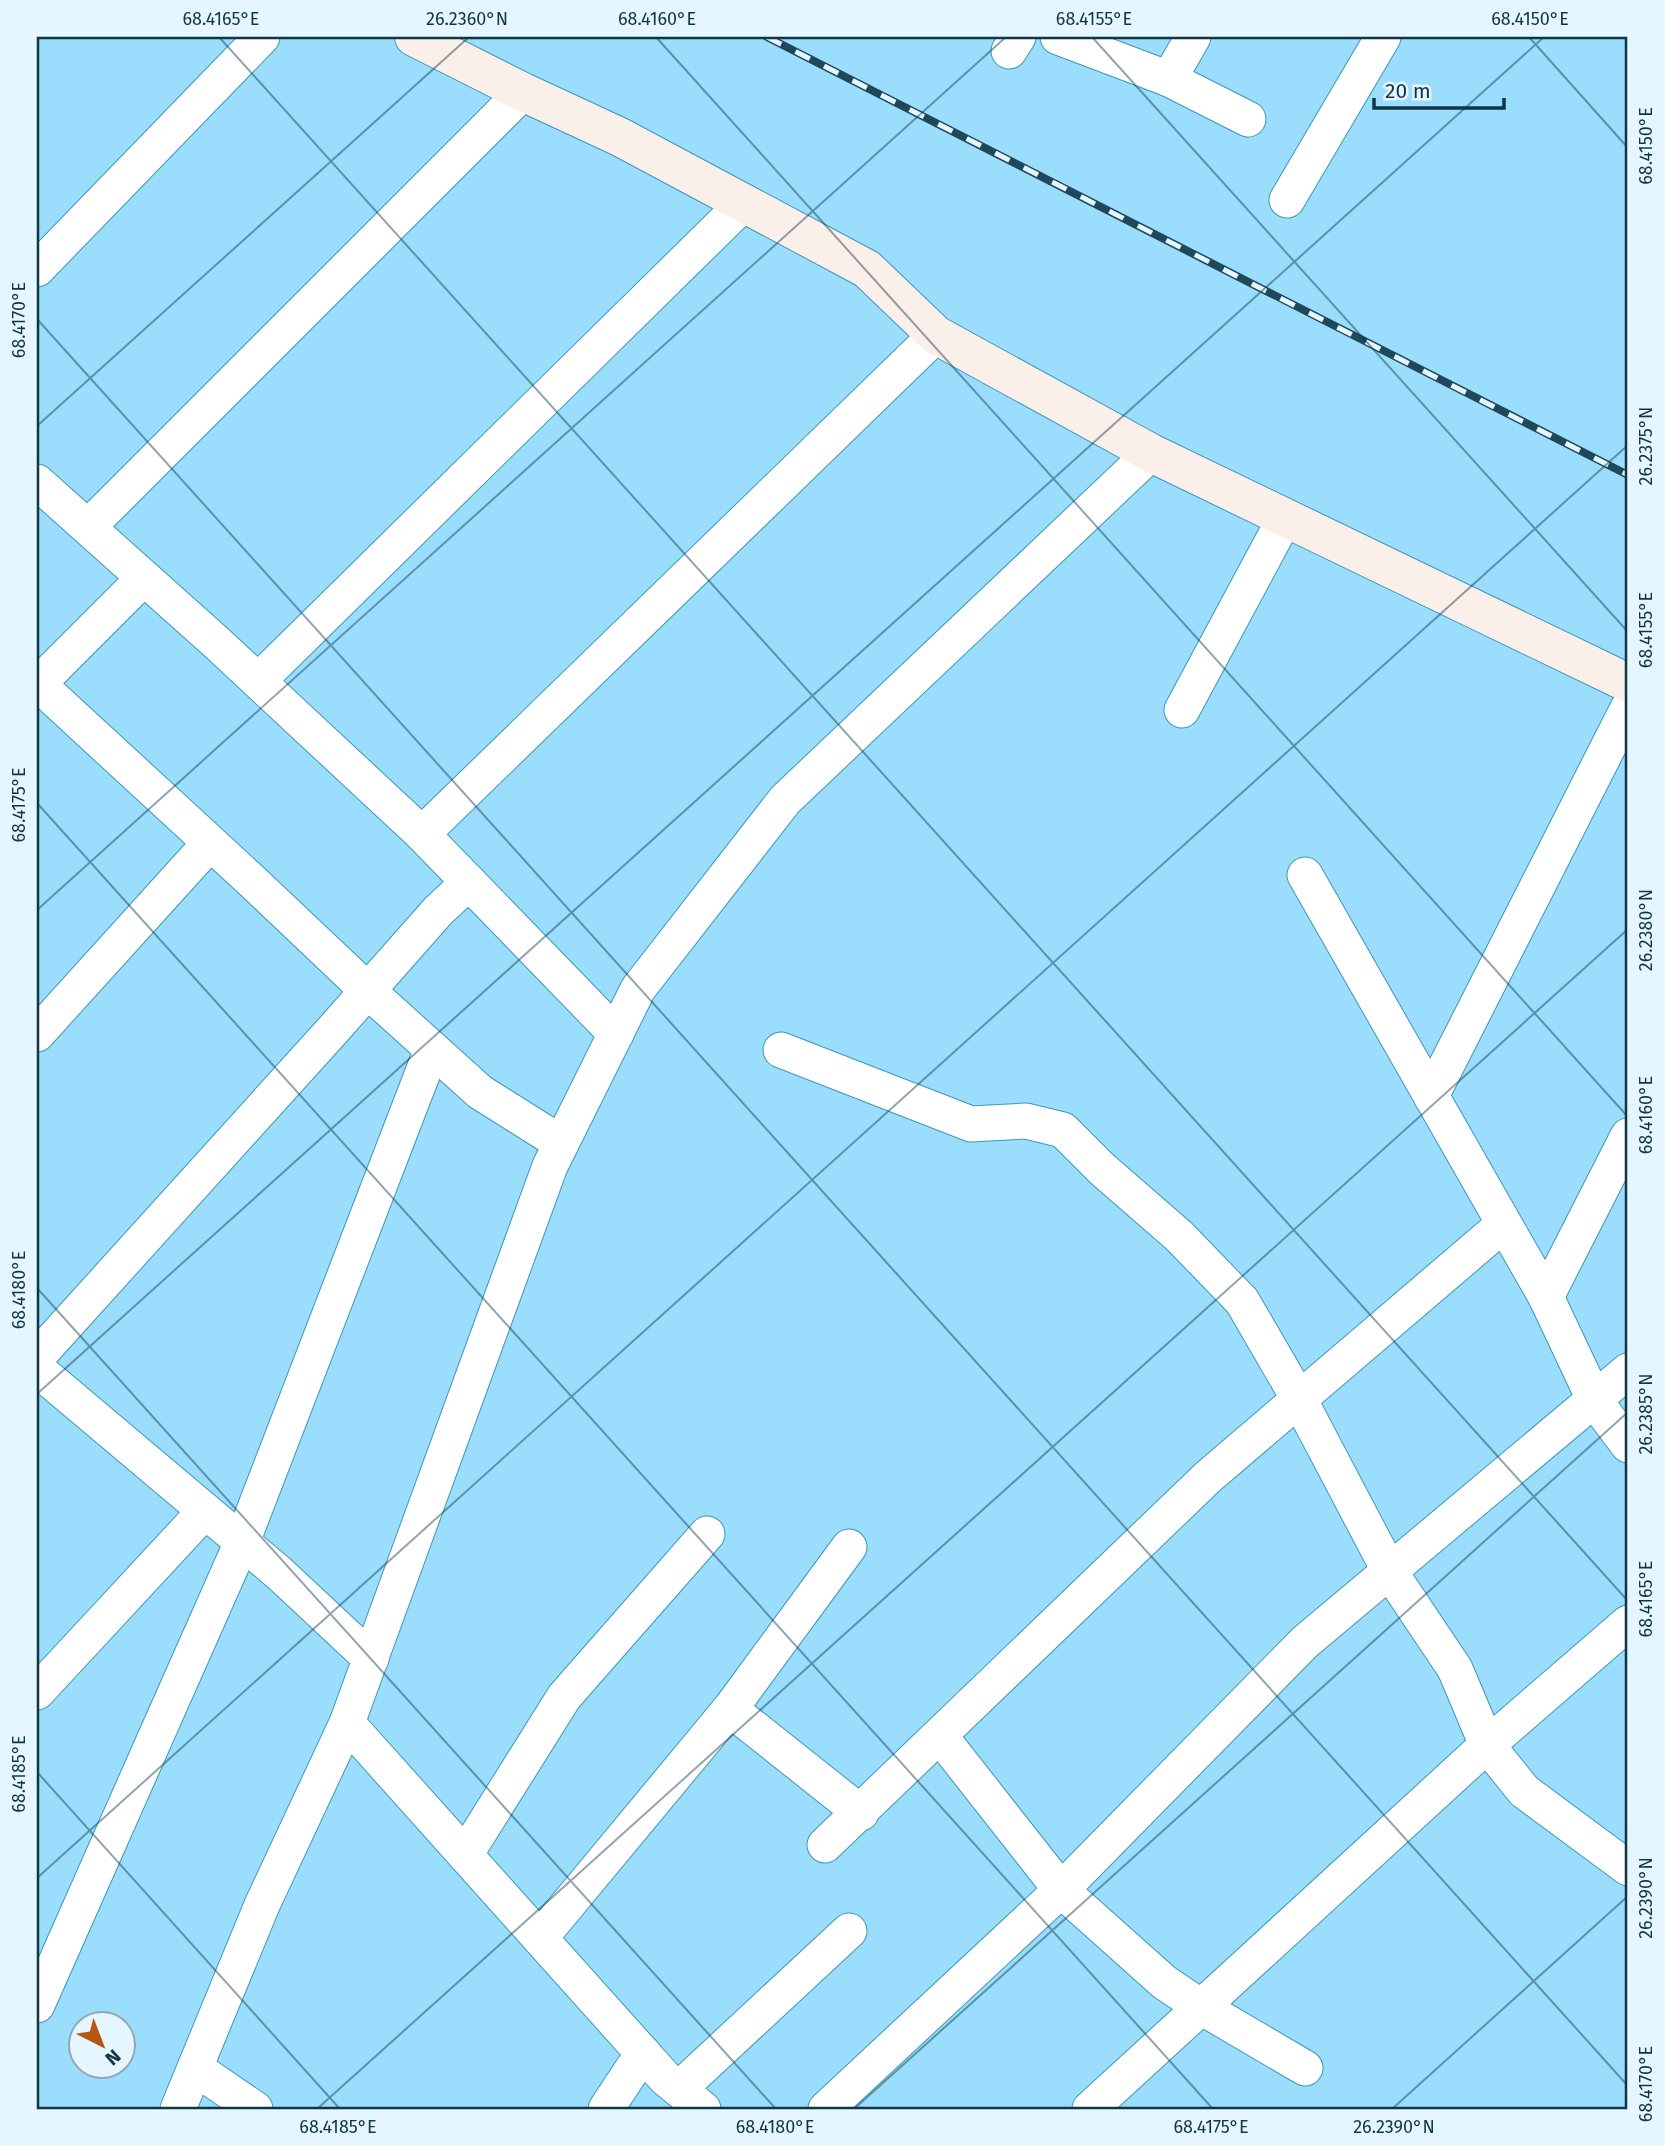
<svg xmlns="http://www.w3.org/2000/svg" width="1665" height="2146" font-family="'Fira Sans',sans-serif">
	<rect width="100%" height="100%" fill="#9addfd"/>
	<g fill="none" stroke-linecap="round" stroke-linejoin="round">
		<defs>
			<g id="street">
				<path d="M1058 37 1169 79 1248 119"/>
				<path d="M1009 51 1018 37"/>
				<path d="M1169 79 1193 37"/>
				<path d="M1287 200 1383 37"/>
				<path d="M37 269 262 37"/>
				<path d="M37 482 217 643 422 834 616 1034"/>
				<path d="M88 527 523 92"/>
				<path d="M258 681 744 203"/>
				<path d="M37 683 254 883 368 991 480 1092 561 1143"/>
				<path d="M37 685 144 578"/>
				<path d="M1182 710 1285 518"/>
				<path d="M422 834 936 335"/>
				<path d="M1305 875 1546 1297 1595 1401 1628 1445"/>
				<path d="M37 1034 210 843"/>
				<path d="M781 1050 971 1124 1026 1121 1063 1130 1102 1169 1179 1236 1242 1301 1299 1399 1390 1572 1455 1669 1487 1745 1524 1791 1628 1868"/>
				<path d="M1431 1096 1628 708"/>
				<path d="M1546 1297 1628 1136"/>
				<path d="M37 1357 332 1031 438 911 469 882"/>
				<path d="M37 1369 279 1573 371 1659"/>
				<path d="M37 1692 205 1511"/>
				<path d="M730 1709 861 1813"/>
				<path d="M347 1723 666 2079 703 2109"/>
				<path d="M940 1736 1061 1890 1164 1982 1201 2007 1305 2068"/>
				<path d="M825 1845 1208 1477 1504 1224"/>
				<path d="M465 1855 564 1697 707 1534"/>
				<path d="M540 1938 730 1709 849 1547"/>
				<path d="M37 2005 242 1542 432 1049"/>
				<path d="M195 2068 255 2109"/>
				<path d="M680 2088 849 1931"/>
				<path d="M178 2109 262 1905 347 1723 550 1166 638 989 785 800 1151 453"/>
				<path d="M606 2109 643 2053"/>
				<path d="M826 2109 1061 1890 1305 1642 1628 1371"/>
				<path d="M1090 2109 1487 1745 1628 1623"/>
			</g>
			<path id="secondary" d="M414 37 523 92 620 137 867 269 936 335 1151 453 1628 683"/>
		</defs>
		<use href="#street" stroke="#3d96bb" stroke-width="37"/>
		<use href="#secondary" stroke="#3d96bb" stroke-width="40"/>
		<use href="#street" stroke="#fff" stroke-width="35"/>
		<use href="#secondary" stroke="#fbefe9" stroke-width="38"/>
		<defs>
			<path id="rail" d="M767 37 1628 475"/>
		</defs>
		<use href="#rail" stroke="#1f485a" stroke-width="8"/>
		<use href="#rail" stroke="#e6f6fe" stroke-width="5" stroke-dasharray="16" stroke-linecap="butt"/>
	</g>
	<path fill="none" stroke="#103545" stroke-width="2" stroke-opacity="0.45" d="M219 37 1628 1601M656 37 1628 1117M1092 37 1628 632M1529 37 1628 148M37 319 1628 2086M37 426 469 37M37 803 1213 2109M37 910 1006 37M37 1288 776 2109M37 1394 1544 37M37 1772 340 2109M37 1878 1628 445M317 2109 1628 929M854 2109 1628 1412M1392 2109 1628 1896"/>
	<rect width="1665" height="2146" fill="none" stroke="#e6f6fe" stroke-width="77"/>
	<g transform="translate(102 2045) rotate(138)"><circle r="33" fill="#e6f6fe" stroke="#90a9b4" stroke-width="2"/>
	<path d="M0-5L12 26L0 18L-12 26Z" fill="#b65611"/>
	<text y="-10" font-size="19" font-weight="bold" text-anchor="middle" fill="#103545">N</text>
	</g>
	<path d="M1374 98v10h130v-10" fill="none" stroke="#103545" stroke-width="3.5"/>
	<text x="1385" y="98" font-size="21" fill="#103545" stroke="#e6f6fe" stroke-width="5" paint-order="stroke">20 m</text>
	<rect x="38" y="38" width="1588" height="2070" fill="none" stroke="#103545" stroke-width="2.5"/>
	<g font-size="18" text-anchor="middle" fill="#103545">
		<text x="221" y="25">68.4165°E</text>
		<text x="467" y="25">26.2360°N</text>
		<text x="657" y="25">68.4160°E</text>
		<text x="1094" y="25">68.4155°E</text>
		<text x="1530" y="25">68.4150°E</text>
		<text transform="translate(1646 146) rotate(-90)" y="6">68.4150°E</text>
		<text transform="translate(19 320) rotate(-90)" y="6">68.4170°E</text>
		<text transform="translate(1646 446) rotate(-90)" y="6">26.2375°N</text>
		<text transform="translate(1646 630) rotate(-90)" y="6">68.4155°E</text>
		<text transform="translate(19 805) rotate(-90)" y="6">68.4175°E</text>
		<text transform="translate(1646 930) rotate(-90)" y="6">26.2380°N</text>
		<text transform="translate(1646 1115) rotate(-90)" y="6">68.4160°E</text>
		<text transform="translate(19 1290) rotate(-90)" y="6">68.4180°E</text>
		<text transform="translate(1646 1414) rotate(-90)" y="6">26.2385°N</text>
		<text transform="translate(1646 1599) rotate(-90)" y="6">68.4165°E</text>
		<text transform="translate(19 1774) rotate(-90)" y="6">68.4185°E</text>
		<text transform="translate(1646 1898) rotate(-90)" y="6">26.2390°N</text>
		<text transform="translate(1646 2084) rotate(-90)" y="6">68.4170°E</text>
		<text x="338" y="2133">68.4185°E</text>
		<text x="775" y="2133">68.4180°E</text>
		<text x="1211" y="2133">68.4175°E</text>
		<text x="1394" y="2133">26.2390°N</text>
	</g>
</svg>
